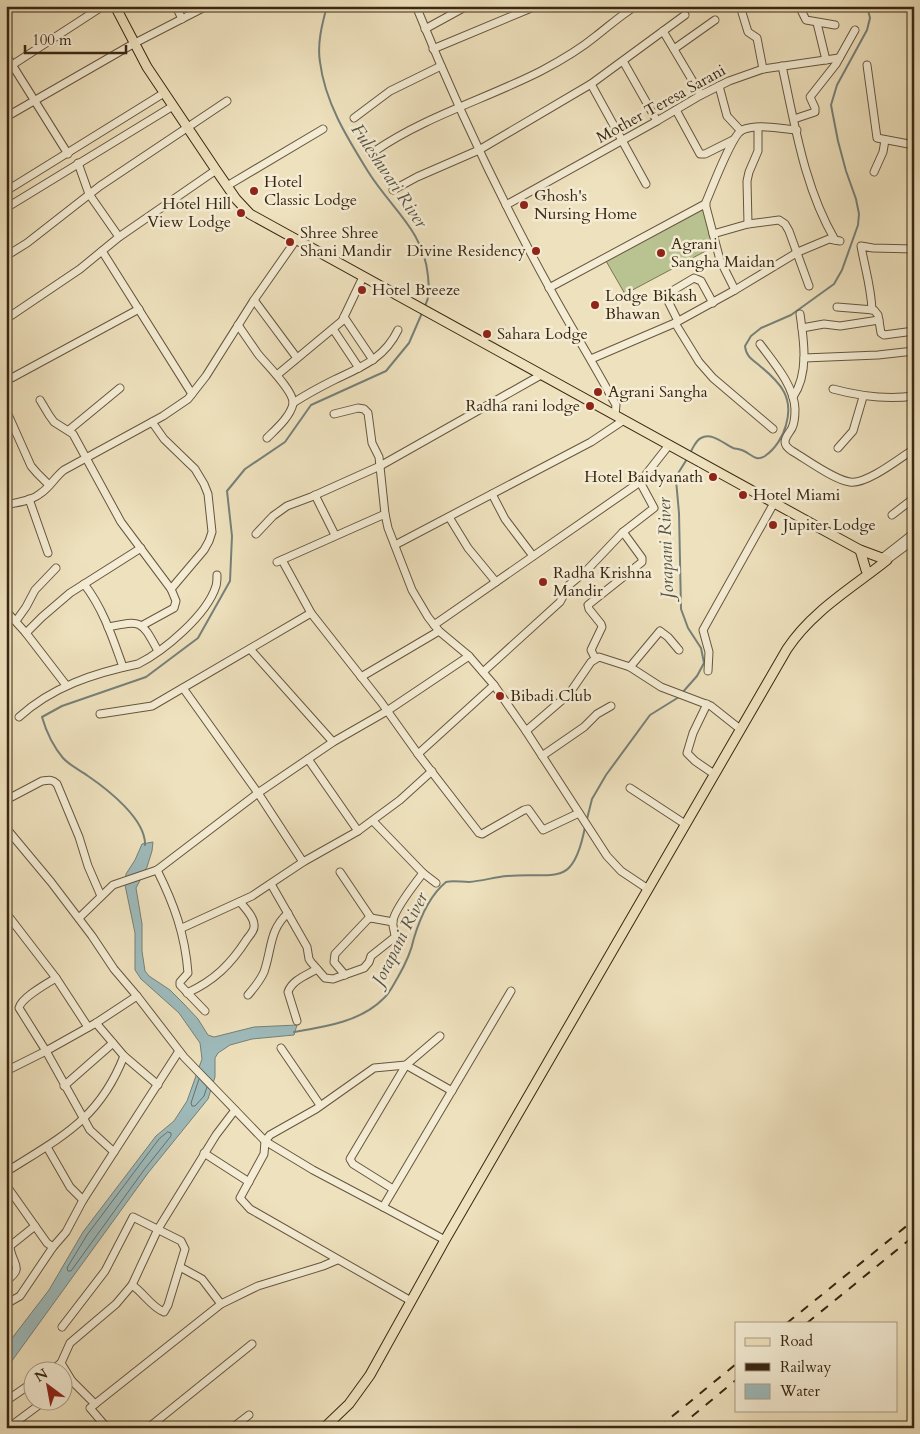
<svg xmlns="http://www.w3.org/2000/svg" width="920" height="1434" font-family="Cardo,serif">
	<rect width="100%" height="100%" fill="#eee1bd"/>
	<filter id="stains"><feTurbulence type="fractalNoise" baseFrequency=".004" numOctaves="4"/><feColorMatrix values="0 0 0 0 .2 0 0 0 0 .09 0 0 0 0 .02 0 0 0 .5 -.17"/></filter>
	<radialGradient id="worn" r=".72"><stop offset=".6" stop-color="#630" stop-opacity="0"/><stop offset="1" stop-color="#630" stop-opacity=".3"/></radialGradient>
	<path fill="#b9c391" stroke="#797552" d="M703 208 715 246 625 294 606 261Z"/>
	<path fill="#9ebbbc" stroke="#768078" d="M153 842 152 851 147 867 136 888 142 924V951L145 971 149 976 170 990 183 1003 198 1019 208 1035 214 1037 254 1027 297 1025 294 1035 252 1039 230 1045 218 1053 215 1058V1077L208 1099 148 1173 6 1369V1346L49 1290 83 1232 156 1136 174 1121 187 1101 202 1059 200 1043 179 1013 141 979 135 970V933L125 885 126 874 135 860 142 844Z"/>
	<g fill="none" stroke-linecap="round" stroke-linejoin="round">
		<g stroke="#6c7167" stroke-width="1">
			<path d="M199 1079 191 1103 192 1106H195L204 1096 207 1087"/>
			<path d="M168 1132 171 1133V1136L144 1170 71 1271H68L67 1268 87 1235 159 1139Z"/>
		</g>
		<g stroke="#768078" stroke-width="2">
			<path d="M327 6C322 24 317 44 320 62 325 103 348 139 369 173 391 208 424 231 428 276 429 288 430 296 425 306"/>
			<path d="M690 453C693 448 696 440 701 438 712 432 724 444 733 448 736 449 740 449 744 451 751 454 756 462 765 456 775 449 783 437 786 425 794 398 781 383 760 366 753 360 746 357 745 346L751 336 761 328 791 315 834 284 842 270 858 225 859 214 856 199 846 171 838 141 831 105 837 85 867 30 870 18 867 6"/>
			<path d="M682 693 697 676 704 663 701 648 688 628 681 609 679 513 676 480 677 475 687 459"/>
			<path d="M587 819 592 799 606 775 650 715 679 697"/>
			<path d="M145 845C146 819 107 789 88 776 80 770 69 765 63 758 53 746 46 731 42 717L62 706 146 677 198 638 230 581 232 536 227 491 245 469 285 442 311 405 386 371 409 343 422 313"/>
			<path d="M294 1032C324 1027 360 1022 383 999 390 993 393 985 398 977 405 965 411 952 414 938 420 918 429 896 446 882 453 880 461 882 469 882 482 881 495 877 507 876 556 872 573 889 585 827"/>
		</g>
		<defs>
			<g id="minor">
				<path d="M176 6 182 19"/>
				<path d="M416 6C455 102 499 196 549 287 569 324 592 361 612 398L616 405 615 415"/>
				<path d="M740 6 748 32 757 38 763 69"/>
				<path d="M799 6 806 20 835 25"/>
				<path d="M817 23 826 60"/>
				<path d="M425 29 467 6"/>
				<path d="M663 31 701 95"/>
				<path d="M433 49 536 6"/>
				<path d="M674 49 715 20"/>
				<path d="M6 55 68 154"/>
				<path d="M623 61 657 121"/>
				<path d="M867 65 877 138 914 145"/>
				<path d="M782 66C795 125 804 187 835 240"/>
				<path d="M6 69 103 6"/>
				<path d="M591 84 646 184"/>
				<path d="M719 86 727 116 741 131"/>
				<path d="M676 110 700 154H705L733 140"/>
				<path d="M6 117 133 44 207 6"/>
				<path d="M354 118 390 91 441 66"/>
				<path d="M794 119 815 112V108L810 97 836 64 855 30"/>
				<path d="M375 151C426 116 486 99 541 71 560 61 579 50 596 36 609 26 621 15 636 6"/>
				<path d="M78 163 89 194 119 237"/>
				<path d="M874 172 883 152 885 140"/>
				<path d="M227 186 323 129"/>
				<path d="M393 190 417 177 479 150 591 84 685 15"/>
				<path d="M6 191 164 93"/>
				<path d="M506 205 657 121 701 95 729 81 763 69 839 58"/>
				<path d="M6 208 173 106"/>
				<path d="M748 224 747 181 749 172 758 151V128"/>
				<path d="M713 234 748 224 779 220 785 224 789 231 809 286"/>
				<path d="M102 251 192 394"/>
				<path d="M6 256 27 243 100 186 227 101"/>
				<path d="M549 288 705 204"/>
				<path d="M735 290 720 260 706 207V202C712 188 732 135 742 130 758 123 780 129 797 130"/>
				<path d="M254 300 297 358"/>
				<path d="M837 307 874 310 878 315 881 333 884 335 914 331"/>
				<path d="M872 310C871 286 865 269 861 246L873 248 914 249"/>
				<path d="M344 317 373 360"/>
				<path d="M6 319 80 269 119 237 216 170"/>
				<path d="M678 321 666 297 667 294 694 278 701 281 713 303"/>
				<path d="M675 323 699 362 713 378 773 429"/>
				<path d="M238 325C245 335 251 344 258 354 266 364 295 392 293 404 290 417 276 429 267 438"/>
				<path d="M802 328 824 324 840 326 879 320"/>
				<path d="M333 329 359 368"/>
				<path d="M760 344C773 362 794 385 795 409 795 415 795 422 792 428 790 432 785 437 785 442 785 446 789 449 792 451 806 459 834 480 850 482 866 485 900 458 914 449"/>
				<path d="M804 358 878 355 914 351"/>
				<path d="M591 359 675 323 735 290 798 252 829 239 840 241"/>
				<path d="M277 375 342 321 363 277"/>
				<path d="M6 381 139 309"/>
				<path d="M833 389C859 396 886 400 914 396"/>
				<path d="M793 397C809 374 804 341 800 314"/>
				<path d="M40 400 49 415 54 422 73 434 121 522 171 589 176 601 174 608 143 625"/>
				<path d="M293 403C307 394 320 387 334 380 361 367 384 359 398 330"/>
				<path d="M6 410 31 466 37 473 49 485"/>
				<path d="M334 414 358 408 364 409 368 413 372 443 379 457 385 514 388 528 412 590 428 617 439 631 469 656 494 685 526 731 607 856 621 871 648 889"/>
				<path d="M152 422 164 439 195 469 204 484 208 494 212 532 209 541 204 550 171 589"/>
				<path d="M69 430 120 388"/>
				<path d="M838 448 853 431 863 397"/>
				<path d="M492 494 505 519 533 556"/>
				<path d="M315 495 335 535"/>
				<path d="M29 499 48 553"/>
				<path d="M6 505C18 502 32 501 41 493 50 487 55 477 64 470L163 416 188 399 206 376 254 300 296 240"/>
				<path d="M892 515 914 498"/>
				<path d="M449 517 468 548 496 582"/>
				<path d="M256 534 273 516 287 506 311 497 380 466 541 375"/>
				<path d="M395 545 591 442 624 420"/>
				<path d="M882 558 910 536 914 535"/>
				<path d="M282 560 311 613 381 702 418 754 479 833 482 834 524 810 528 809 543 830 579 813"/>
				<path d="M887 560 914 540"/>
				<path d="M277 562 385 514"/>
				<path d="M84 584C103 608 113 639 123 667"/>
				<path d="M6 611 26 633 66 685"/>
				<path d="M16 621 26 607 35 590 56 568"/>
				<path d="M434 625 640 482 669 445"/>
				<path d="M108 627C142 620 141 620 158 651"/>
				<path d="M26 633 42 617 70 593 141 548"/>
				<path d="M250 649 333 742"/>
				<path d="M595 658 591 650 602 627 601 624 589 609 588 605 642 562V558L623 532"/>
				<path d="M630 667 660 631 668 637 679 650"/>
				<path d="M708 671 709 652 703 630 774 503"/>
				<path d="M483 672 560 602 569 585 587 570 623 532 654 508 640 482"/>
				<path d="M361 677 439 631"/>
				<path d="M183 688 258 793 303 862"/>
				<path d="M707 704 693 733 687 753 695 761 714 774"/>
				<path d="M100 714 152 706 311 613"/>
				<path d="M19 717C52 687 94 673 138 664 164 651 207 615 216 586 217 583 217 578 217 575"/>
				<path d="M526 731 569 694 591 662 599 657 630 667 661 687 711 706 740 729"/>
				<path d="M418 754 494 685"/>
				<path d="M542 756 584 727 597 714 611 706"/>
				<path d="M308 759 358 831"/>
				<path d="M630 788 685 824"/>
				<path d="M6 800 42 781C49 780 52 779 57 784L79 837 88 866 101 896"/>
				<path d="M373 821 423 873 436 883"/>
				<path d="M6 828 51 882 92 936 114 969 137 996 184 1057 265 1141 313 1170 383 1207"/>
				<path d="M157 870C174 904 185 934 188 973L180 982V985L205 1011"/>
				<path d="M340 872 371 918"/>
				<path d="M271 884 307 947 309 959 311 962 325 978 333 979 364 968 369 962 371 956 395 937C395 932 392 926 393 921 394 911 416 882 423 873"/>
				<path d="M6 913 56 978 88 1027"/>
				<path d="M79 918 113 885 157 870 258 793 333 742 387 711 469 656"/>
				<path d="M182 928 252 896 303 862 358 831 400 800 432 771"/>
				<path d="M345 975 334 962 335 954 368 919 371 918 393 922"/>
				<path d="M56 978C46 984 21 998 19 1008L46 1051 90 1130 114 1152"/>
				<path d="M187 993C214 981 231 964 247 939 250 935 255 930 254 925 254 917 245 908 240 902"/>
				<path d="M248 995C254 988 260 981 264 972 272 949 269 930 288 913"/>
				<path d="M297 1021 288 992C292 980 307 975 317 969"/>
				<path d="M96 1023 124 1056 158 1085"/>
				<path d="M281 1048 320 1105"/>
				<path d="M6 1071 46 1051 96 1023 137 996"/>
				<path d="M64 1086 113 1043"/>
				<path d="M47 1147 70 1187 83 1200"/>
				<path d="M204 1153 249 1182"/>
				<path d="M6 1172C61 1137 99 1120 124 1056"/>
				<path d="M6 1185 47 1243 53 1247"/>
				<path d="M393 1189 353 1164 350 1159 406 1065 452 1091"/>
				<path d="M445 1240 383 1207 511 991"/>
				<path d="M180 1267 202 1279 221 1304"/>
				<path d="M6 1281C26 1267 11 1264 10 1246L35 1226"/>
				<path d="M411 1301 250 1209 240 1198 264 1154 265 1141 270 1135 316 1109 374 1068 406 1065 440 1036"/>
				<path d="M6 1304 20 1296 53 1247 66 1232 83 1200 179 1051"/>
				<path d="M62 1327 105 1271 133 1217 181 1241 185 1249 168 1305 164 1312C151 1307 144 1293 132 1285"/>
				<path d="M61 1363 72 1381 95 1404"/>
				<path d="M49 1372 61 1363 70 1343 116 1304 132 1285 158 1229 216 1135 235 1110"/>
				<path d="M62 1388 72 1381"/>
				<path d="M6 1401 32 1383"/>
				<path d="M8 1428 43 1402"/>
				<path d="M107 1428 90 1408 221 1304 258 1286 323 1266 337 1260"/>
				<path d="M148 1428 252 1344"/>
				<path d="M232 1428 249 1415"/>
			</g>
			<g id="major">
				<path d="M115 6 147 67 216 170 236 199 250 214 816 526 860 550 887 560C852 588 812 611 787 649L445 1240 370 1375 349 1404 324 1428"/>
				<path d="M860 550 866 570"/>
			</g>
		</defs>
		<use href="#minor" stroke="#66563d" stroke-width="9"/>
		<use href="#major" stroke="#392712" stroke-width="11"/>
		<use href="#minor" stroke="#f4ecd4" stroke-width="7"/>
		<use href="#major" stroke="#eee1bd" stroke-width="9"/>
		<g stroke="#392712" stroke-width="2" stroke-dasharray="9 9" stroke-linecap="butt">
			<path d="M787 1323 914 1220"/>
			<path d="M807 1323 914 1236"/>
			<path d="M658 1428 736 1364"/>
			<path d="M678 1428 736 1380"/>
		</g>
	</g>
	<g fill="#8f2418" stroke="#f4ecd4" stroke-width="2">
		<circle cx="254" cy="191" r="5"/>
		<circle cx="524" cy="205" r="5"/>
		<circle cx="241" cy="213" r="5"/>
		<circle cx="290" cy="242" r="5"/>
		<circle cx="536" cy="251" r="5"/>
		<circle cx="661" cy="253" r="5"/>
		<circle cx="362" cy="290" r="5"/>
		<circle cx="595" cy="305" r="5"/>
		<circle cx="487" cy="334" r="5"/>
		<circle cx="598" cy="392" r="5"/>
		<circle cx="590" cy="406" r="5"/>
		<circle cx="713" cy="477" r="5"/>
		<circle cx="743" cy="495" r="5"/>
		<circle cx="773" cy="525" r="5"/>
		<circle cx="543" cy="582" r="5"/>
		<circle cx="500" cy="696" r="5"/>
	</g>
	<g text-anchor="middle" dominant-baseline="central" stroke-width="5" stroke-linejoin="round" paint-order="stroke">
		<g font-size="16" fill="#392712" stroke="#f4ecd4">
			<text transform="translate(661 104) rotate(-29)">Mother Teresa Sarani</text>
		</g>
		<g font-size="16" fill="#392712" stroke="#f4ecd4" text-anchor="start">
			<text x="264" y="182">Hotel<tspan x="264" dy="18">Classic Lodge</tspan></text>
			<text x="534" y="196">Ghosh's<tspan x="534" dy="18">Nursing Home</tspan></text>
			<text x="231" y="204" text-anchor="end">Hotel Hill<tspan x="231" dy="18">View Lodge</tspan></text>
			<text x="300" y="233">Shree Shree<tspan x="300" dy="18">Shani Mandir</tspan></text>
			<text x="671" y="244">Agrani<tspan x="671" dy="18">Sangha Maidan</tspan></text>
			<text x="526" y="251" text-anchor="end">Divine Residency</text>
			<text x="372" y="290">Hotel Breeze</text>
			<text x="605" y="296">Lodge Bikash<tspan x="605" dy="18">Bhawan</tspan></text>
			<text x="497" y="334">Sahara Lodge</text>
			<text x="608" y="392">Agrani Sangha</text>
			<text x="580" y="406" text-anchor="end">Radha rani lodge</text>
			<text x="703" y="477" text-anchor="end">Hotel Baidyanath</text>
			<text x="753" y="495">Hotel Miami</text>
			<text x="783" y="525">Jupiter Lodge</text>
			<text x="553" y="573">Radha Krishna<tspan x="553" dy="18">Mandir</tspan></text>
			<text x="510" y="696">Bibadi Club</text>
		</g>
		<g font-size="18" font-style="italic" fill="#575345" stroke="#f4ecd4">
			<text transform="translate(389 176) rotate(56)">Fuleshwari River</text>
			<text transform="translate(666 548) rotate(-92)">Jorapani River</text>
			<text transform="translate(400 939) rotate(-63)">Jorapani River</text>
		</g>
	</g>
	<rect width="920" height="1434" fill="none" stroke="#eee1bd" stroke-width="25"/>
	<rect x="8" y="8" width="905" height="1419" fill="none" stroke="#392712" stroke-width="2.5"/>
	<rect x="12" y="12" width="895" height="1409" fill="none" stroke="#392712"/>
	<rect x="735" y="1322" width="162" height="90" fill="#f4ecd4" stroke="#a99d86"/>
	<rect x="745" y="1338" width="25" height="8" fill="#eee1bd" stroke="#a99d86"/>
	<text x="780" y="1346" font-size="15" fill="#392712">Road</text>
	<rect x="745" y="1363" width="25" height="8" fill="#392712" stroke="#a99d86"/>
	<text x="780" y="1372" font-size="15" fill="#392712">Railway</text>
	<rect x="745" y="1384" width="25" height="15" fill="#9ebbbc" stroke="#a99d86"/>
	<text x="780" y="1396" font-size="15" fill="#392712">Water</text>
	<g transform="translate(48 1386) rotate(328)"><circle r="24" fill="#f4ecd4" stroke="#a99d86"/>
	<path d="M0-4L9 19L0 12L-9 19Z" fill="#8f2418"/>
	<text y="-8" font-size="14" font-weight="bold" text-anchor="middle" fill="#392712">N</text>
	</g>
	<path d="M25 45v8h101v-8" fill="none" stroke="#392712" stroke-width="2.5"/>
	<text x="32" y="45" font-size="15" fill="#392712" stroke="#f4ecd4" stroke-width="4" paint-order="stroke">100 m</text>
	<rect width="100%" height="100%" filter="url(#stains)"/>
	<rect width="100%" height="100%" fill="url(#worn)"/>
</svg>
